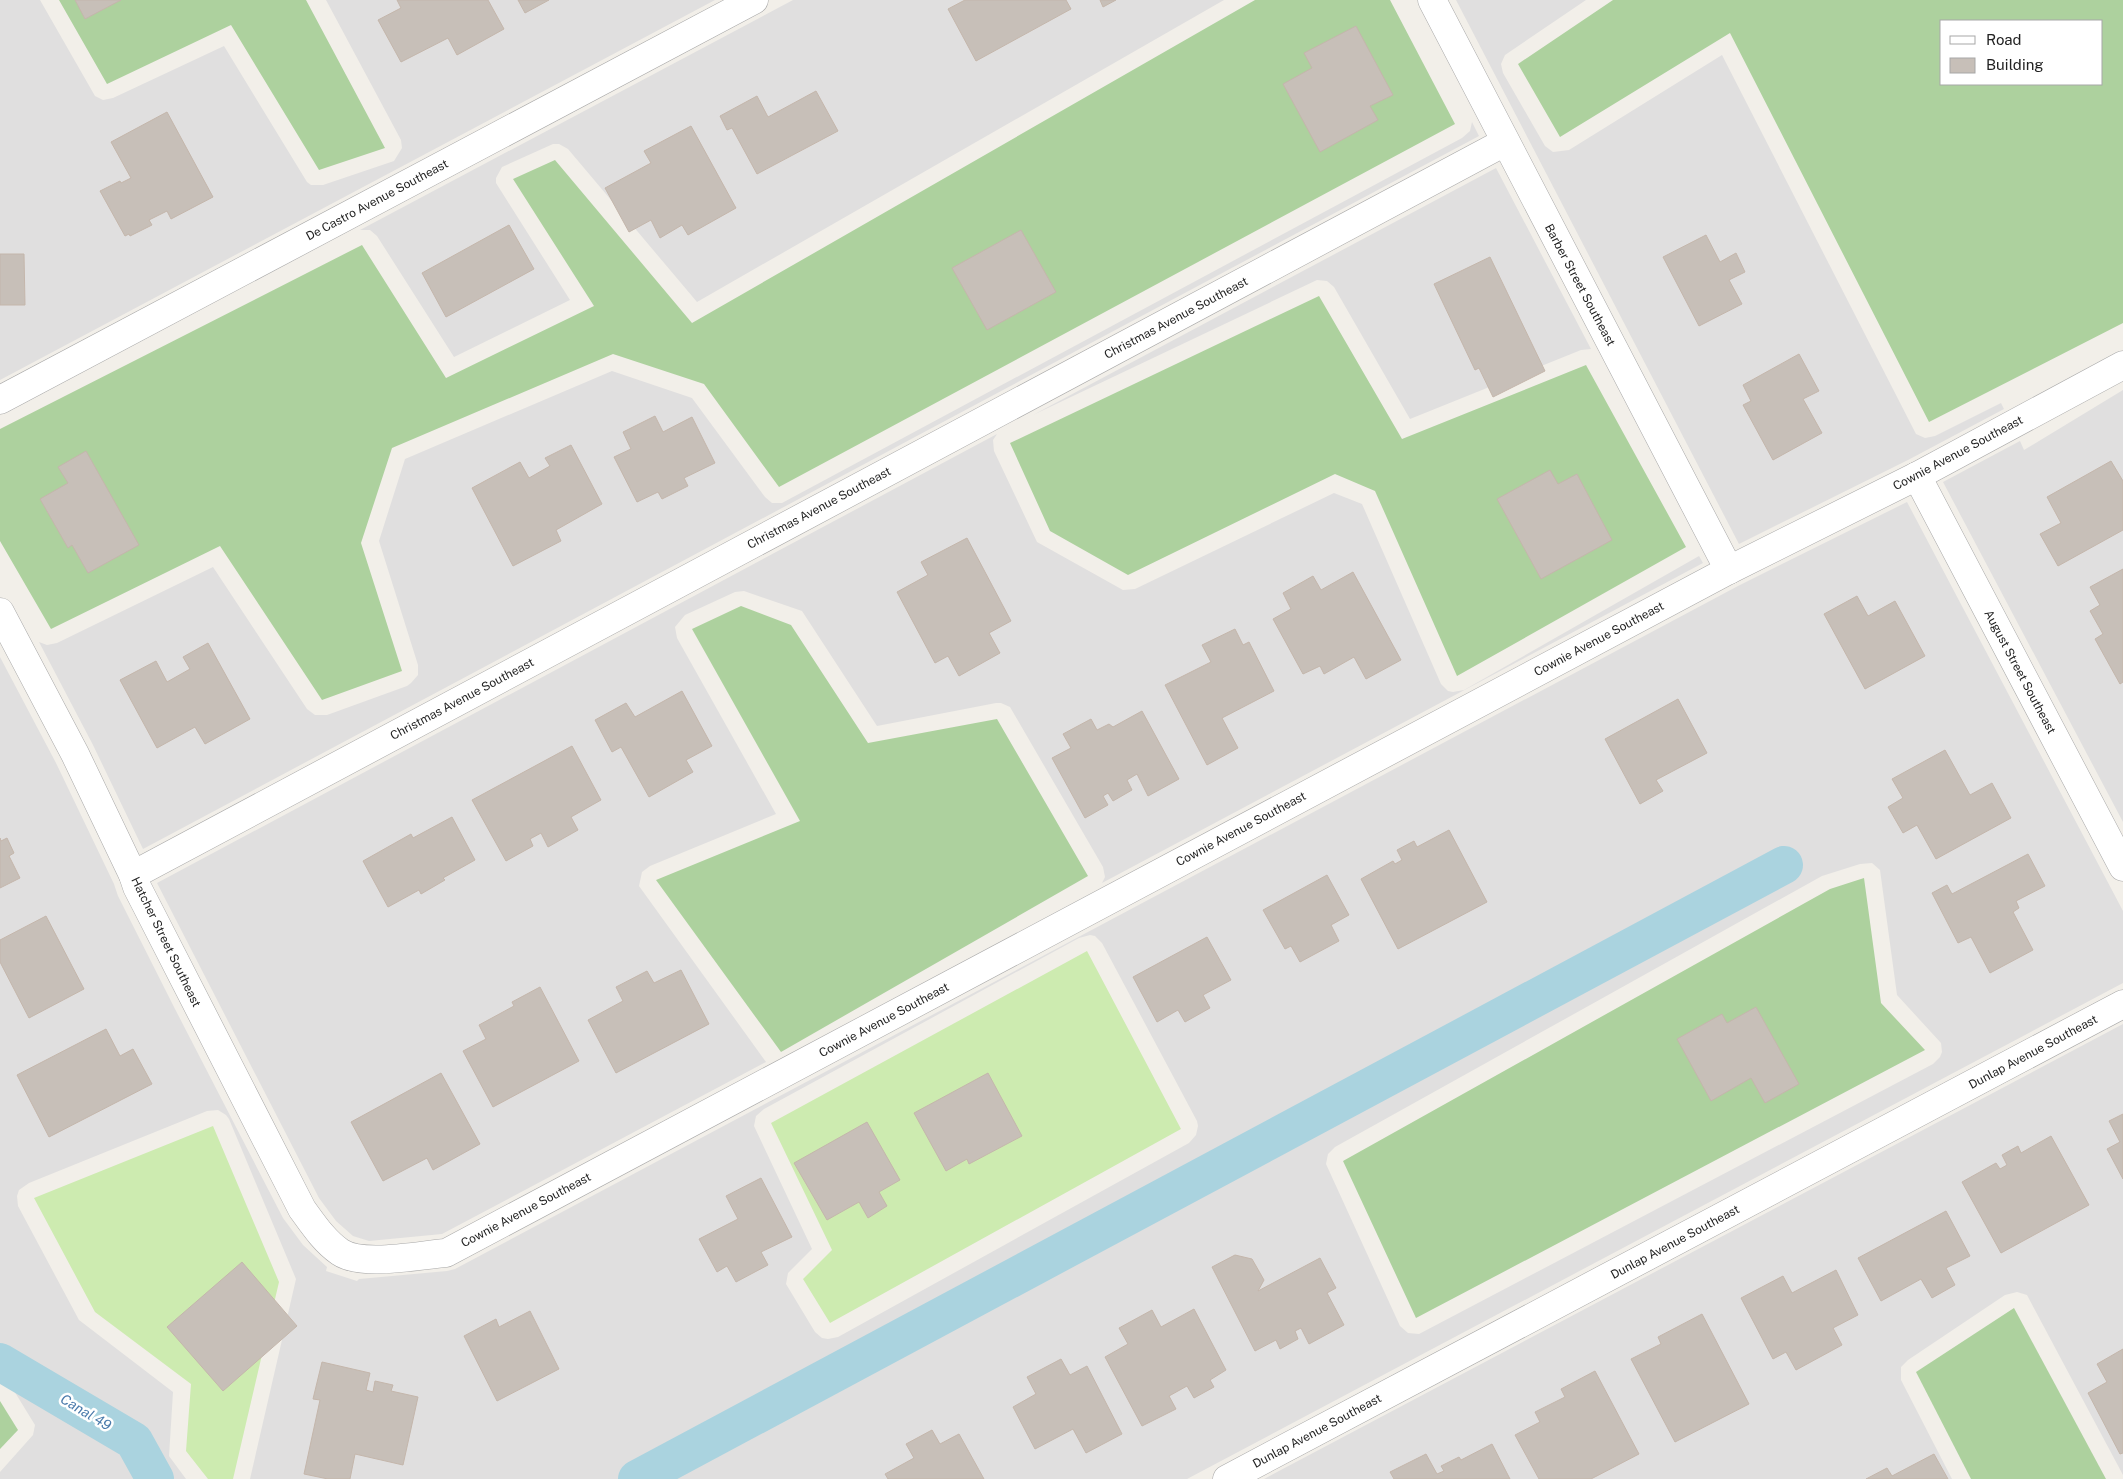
<svg xmlns="http://www.w3.org/2000/svg" width="2123" height="1479" font-family="'Public Sans',sans-serif">
	<rect width="100%" height="100%" fill="#f2efe9"/>
	<g fill="#e0dfdf" fill-rule="evenodd">
		<path d="M0 0H40L95 96 103 100 113 98 224 46 307 182 311 185H323L394 161 402 148 401 140 326 0H715L0 380Z"/>
		<path d="M793 0H1224L697 302 568 149 559 144H553L502 167 496 178V183L570 300 454 357 377 236 370 230H360Z"/>
		<path d="M1456 0H1586L1505 55 1501 64 1503 73 1545 146 1553 152 1569 150 1722 55 1916 434 1925 438 1935 436 2001 403 2004 409 1908 460 1739 544Z"/>
		<path d="M1472 122 1479 136 143 849 93 745 39 642 47 645 57 643 213 567 307 709 315 715H327L407 686 411 683 418 675V665L379 541 405 459 612 371 692 398 765 497 772 503H782L1462 138 1470 131Z"/>
		<path d="M1496 168 1591 349 1581 350 1410 419 1334 287 1327 281 1317 280 1033 415Z"/>
		<path d="M2123 390V822L1943 482 2020 441 2024 450Z"/>
		<path d="M997 434 993 440 994 451 1037 542 1123 590 1135 589 1334 493 1362 504 1441 684 1448 691 1453 692 1464 690 1699 556 1703 563 1102 883 1105 877 1103 867 1010 707 1001 703H996L877 726 802 611 744 591 735 592 685 615 675 627 677 638 776 814 650 866 642 872 639 886 766 1062 442 1234 369 1241 353 1236 336 1221 319 1198 157 883Z"/>
		<path d="M1907 502 2123 911V983L1187 1479H250L296 1279 229 1119 226 1115 218 1110 207 1111 29 1183 19 1190 17 1196 18 1206 79 1320 173 1392 169 1456 186 1479H0V1472L33 1435 35 1425 0 1368V657L56 763 114 884 118 896 175 1009 283 1218 303 1245 327 1267 326 1271 357 1281 359 1279 447 1271 455 1269 1738 586ZM1872 863 1880 870 1897 995 1941 1043 1942 1052 1940 1057 1933 1064 1419 1334 1408 1333 1400 1326 1326 1164 1328 1154 1335 1147 1822 876 1860 864ZM1090 935 1095 936 1102 943 1197 1121 1198 1126 1196 1135 1189 1143 838 1337 828 1339 822 1338 815 1332 786 1284 788 1273 812 1249 754 1126 756 1116 764 1109 1079 938Z"/>
		<path d="M2123 1024V1475L2027 1295 2017 1292 2005 1295 1908 1360 1901 1367V1380L1952 1479H1264Z"/>
	</g>
	<g fill="#cdebb0">
		<path d="M1087 951 1181 1129 830 1323 803 1279 832 1250 771 1123Z"/>
		<path d="M213 1126 279 1282 233 1479H208L186 1451 191 1384 95 1312 34 1198Z"/>
	</g>
	<g fill="#add19e" fill-rule="evenodd">
		<path d="M59 0H306L385 148 319 170 231 25 107 84Z"/>
		<path d="M1255 0H1390L1455 124 779 487 704 384 613 354 392 448 361 543 402 671 322 700 220 546 51 629 0 541V429L362 245 446 378 594 306 513 179 555 160 692 323Z"/>
		<path d="M1613 0H2123V323L1929 422 1730 33 1560 137 1518 64ZM1942 21H2102V84H1942Z"/>
		<path d="M1319 296 1402 439 1586 365 1686 547 1457 676 1375 491 1335 474 1128 575 1050 531 1010 443Z"/>
		<path d="M741 606 791 625 868 743 997 719 1088 876 781 1052 656 880 800 821 692 629Z"/>
		<path d="M1864 878 1881 1003 1925 1050 1416 1318 1343 1161 1830 889Z"/>
		<path d="M2014 1308 2106 1479H1971L1916 1372Z"/>
		<path d="M0 1401 18 1430 0 1449Z"/>
	</g>
	<g fill="none" stroke-linecap="round" stroke-linejoin="round">
		<g stroke="#aad3df" stroke-width="38">
			<path d="M0 1362 134 1441 155 1479"/>
			<path d="M637 1479 1784 865"/>
		</g>
	</g>
	<g fill="#c7bfb8" stroke="#c4b6ab">
		<path d="M75 0H121L85 19Z"/>
		<path d="M397 0H488L504 29 457 55 448 38 401 62 378 20 401 8Z"/>
		<path d="M518 0H549L525 13Z"/>
		<path d="M965 0H1066L1071 9 976 61 948 9Z"/>
		<path d="M1100 0H1116L1103 7Z"/>
		<path d="M1356 26 1393 95 1370 106 1378 120 1320 152 1283 84 1312 68 1304 53Z"/>
		<path d="M816 91 838 131 757 174 732 128 727 130 720 116 757 96 768 117Z"/>
		<path d="M167 112 213 197 171 219 167 211 149 220 152 225 130 236 129 234 125 236 100 191 120 181 121 183 131 178 111 142Z"/>
		<path d="M691 126 736 208 688 235 682 225 660 238 651 220 629 232 605 188 651 163 644 151Z"/>
		<path d="M509 225 534 269 446 317 422 273Z"/>
		<path d="M1021 230 1056 292 987 330 952 268Z"/>
		<path d="M1706 235 1720 262 1736 253 1745 272 1729 280 1742 304 1699 326 1663 257Z"/>
		<path d="M0 254H24L25 305H0Z"/>
		<path d="M1490 257 1545 371 1493 397 1479 368 1475 370 1434 284Z"/>
		<path d="M1799 354 1819 391 1803 399 1822 433 1773 460 1743 405 1751 401 1743 385Z"/>
		<path d="M655 416 663 432 692 417 715 463 684 478 688 486 662 499 658 492 637 502 614 457 631 449 623 432Z"/>
		<path d="M571 445 602 504 556 530 561 541 513 566 472 488 520 462 529 478 550 466 545 458Z"/>
		<path d="M86 451 139 545 88 573 72 545 68 548 40 499 68 483 58 467Z"/>
		<path d="M2111 461 2123 481V530L2058 566 2040 534 2061 523 2047 497Z"/>
		<path d="M1550 470 1558 484 1577 474 1612 540 1541 579 1497 499Z"/>
		<path d="M967 538 1011 621 989 633 1000 653 959 676 948 656 935 663 897 592 928 575 921 562Z"/>
		<path d="M2123 569V682L2120 684 2095 639 2103 634 2090 611 2100 605 2090 587Z"/>
		<path d="M1353 572 1401 660 1366 679 1354 657 1324 674 1320 666 1303 674 1273 619 1291 609 1283 593 1313 576 1321 590Z"/>
		<path d="M1857 596 1868 616 1895 601 1925 656 1865 689 1824 614Z"/>
		<path d="M1235 629 1243 645 1249 642 1274 691 1222 718 1238 748 1207 765 1165 685 1211 662 1202 645Z"/>
		<path d="M208 643 250 719 205 744 195 727 157 748 120 680 156 661 167 682 190 669 183 657Z"/>
		<path d="M682 691 712 746 686 760 693 772 649 797 621 747 612 752 595 720 626 703 635 717Z"/>
		<path d="M1678 699 1707 753 1656 780 1663 791 1640 804 1605 739Z"/>
		<path d="M1142 711 1179 779 1148 796 1137 774 1127 780 1132 790 1113 801 1108 793 1103 796 1108 805 1085 818 1052 758 1071 748 1063 734 1091 719 1097 730 1109 724 1113 727Z"/>
		<path d="M572 746 601 800 571 817 578 830 548 847 541 833 530 839 533 846 506 861 472 800Z"/>
		<path d="M1945 750 1970 795 1992 783 2011 818 1936 859 1917 825 1903 833 1888 807 1903 798 1892 779Z"/>
		<path d="M452 817 475 860 443 878 445 880 421 894 419 890 388 907 363 861 411 834 413 838Z"/>
		<path d="M1449 830 1487 902 1398 949 1361 879 1393 861 1395 864 1402 860 1397 850 1414 841 1417 847Z"/>
		<path d="M0 838 1 841 7 838 14 853 9 856 20 878 0 888Z"/>
		<path d="M2028 854 2045 886 2016 901 2019 908 2013 912 2033 950 1990 973 1971 937 1958 943 1932 893 1947 885 1952 894Z"/>
		<path d="M1327 875 1349 915 1331 925 1339 941 1300 962 1291 946 1285 949 1263 910Z"/>
		<path d="M46 916 84 989 29 1018 0 962V940Z"/>
		<path d="M1207 937 1231 980 1203 995 1210 1008 1185 1022 1178 1010 1157 1022 1133 977Z"/>
		<path d="M681 970 709 1024 616 1073 588 1020 623 1001 616 987 647 971 654 983Z"/>
		<path d="M540 987 579 1061 493 1107 463 1051 486 1039 479 1025 514 1006 512 1002Z"/>
		<path d="M1756 1007 1799 1084 1765 1103 1751 1078 1711 1101 1677 1039 1722 1014 1727 1023Z"/>
		<path d="M106 1029 120 1056 133 1049 152 1084 49 1137 17 1075Z"/>
		<path d="M441 1073 480 1144 433 1170 427 1158 383 1181 351 1122Z"/>
		<path d="M988 1073 1022 1136 969 1164 967 1159 946 1171 914 1113Z"/>
		<path d="M2123 1114V1179L2107 1149 2120 1142 2109 1121Z"/>
		<path d="M867 1122 900 1180 879 1192 887 1206 868 1218 859 1202 827 1220 794 1163Z"/>
		<path d="M2051 1136 2089 1205 2001 1253 1962 1182 1996 1163 2000 1169 2007 1165 2002 1155 2018 1146 2021 1153Z"/>
		<path d="M761 1178 792 1237 761 1252 768 1265 736 1282 727 1266 717 1272 699 1239 738 1219 726 1196Z"/>
		<path d="M1946 1211 1970 1256 1946 1268 1955 1285 1932 1298 1921 1279 1881 1301 1858 1258Z"/>
		<path d="M1235 1255 1252 1259 1264 1280 1258 1291 1320 1258 1336 1288 1327 1293 1344 1325 1309 1344 1301 1328 1295 1331 1298 1339 1280 1349 1276 1340 1255 1351 1212 1267Z"/>
		<path d="M242 1262 297 1326 223 1391 167 1327Z"/>
		<path d="M1836 1270 1858 1315 1833 1328 1842 1345 1796 1370 1786 1352 1773 1359 1741 1298 1783 1276 1792 1293Z"/>
		<path d="M1194 1309 1226 1370 1210 1380 1214 1387 1194 1398 1187 1386 1169 1396 1176 1409 1142 1426 1105 1357 1128 1344 1119 1328 1152 1310 1161 1327Z"/>
		<path d="M530 1311 559 1369 497 1401 464 1336 496 1319 499 1327Z"/>
		<path d="M1702 1314 1749 1404 1675 1442 1631 1359 1661 1344 1658 1337Z"/>
		<path d="M2123 1349V1453L2120 1454 2088 1393 2107 1382 2097 1364Z"/>
		<path d="M1061 1359 1070 1375 1087 1366 1122 1434 1086 1453 1073 1429 1035 1449 1013 1407 1036 1394 1027 1377Z"/>
		<path d="M322 1362 370 1373 366 1390 373 1392 375 1381 393 1385 391 1391 418 1397 403 1465 355 1454 350 1479H328L304 1474 320 1400 313 1399Z"/>
		<path d="M1595 1371 1639 1454 1591 1479H1539L1515 1435 1540 1422 1535 1412 1565 1397 1561 1389Z"/>
		<path d="M932 1430 940 1444 959 1434 984 1479H888L885 1474 914 1458 906 1444Z"/>
		<path d="M1492 1444 1510 1479H1394L1390 1472 1426 1454 1437 1474 1444 1471 1441 1466 1459 1457 1461 1460Z"/>
		<path d="M1934 1454 1948 1479H1866L1887 1468 1892 1476Z"/>
	</g>
	<g fill="none" stroke-linecap="round" stroke-linejoin="round">
		<defs>
			<g id="street">
				<path d="M1432 0 1729 570"/>
				<path d="M0 400 754 0"/>
				<path d="M1917 476 2123 867"/>
				<path d="M0 612 75 754 133 875 137 887 302 1209C313 1224 324 1241 340 1252 362 1267 419 1255 446 1253L1729 570 1917 476 2123 365"/>
				<path d="M133 875 1505 142"/>
				<path d="M1227 1479 2123 1004"/>
			</g>
		</defs>
		<use href="#street" stroke="#a9a9a9" stroke-width="29"/>
		<use href="#street" stroke="#fff" stroke-width="28"/>
	</g>
	<g text-anchor="middle" dominant-baseline="central" stroke-width="5" stroke-linejoin="round" paint-order="stroke">
		<g font-size="12" fill="#222" stroke="#fff">
			<text transform="translate(377 200) rotate(-28)">De Castro Avenue Southeast</text>
			<text transform="translate(1580 285) rotate(62)">Barber Street Southeast</text>
			<text transform="translate(1176 318) rotate(-28)">Christmas Avenue Southeast</text>
			<text transform="translate(1958 453) rotate(-28)">Cownie Avenue Southeast</text>
			<text transform="translate(819 508) rotate(-28)">Christmas Avenue Southeast</text>
			<text transform="translate(1599 639) rotate(-28)">Cownie Avenue Southeast</text>
			<text transform="translate(2020 672) rotate(62)">August Street Southeast</text>
			<text transform="translate(462 699) rotate(-28)">Christmas Avenue Southeast</text>
			<text transform="translate(1241 829) rotate(-28)">Cownie Avenue Southeast</text>
			<text transform="translate(166 942) rotate(64)">Hatcher Street Southeast</text>
			<text transform="translate(884 1020) rotate(-28)">Cownie Avenue Southeast</text>
			<text transform="translate(2033 1052) rotate(-28)">Dunlap Avenue Southeast</text>
			<text transform="translate(526 1210) rotate(-28)">Cownie Avenue Southeast</text>
			<text transform="translate(1675 1242) rotate(-28)">Dunlap Avenue Southeast</text>
			<text transform="translate(1317 1431) rotate(-28)">Dunlap Avenue Southeast</text>
		</g>
		<g font-size="14" font-style="italic" fill="#4a7aab" stroke="#fff">
			<text transform="translate(86 1412) rotate(31)">Canal 49</text>
		</g>
	</g>
	<rect x="1940" y="20" width="162" height="65" fill="#ffffff" stroke="#a7a7a7"/>
	<rect x="1950" y="36" width="25" height="8" fill="#ffffff" stroke="#a7a7a7"/>
	<text x="1986" y="45" font-size="15" fill="#222222">Road</text>
	<rect x="1950" y="58" width="25" height="15" fill="#c7bfb8" stroke="#a7a7a7"/>
	<text x="1986" y="70" font-size="15" fill="#222222">Building</text>
</svg>
